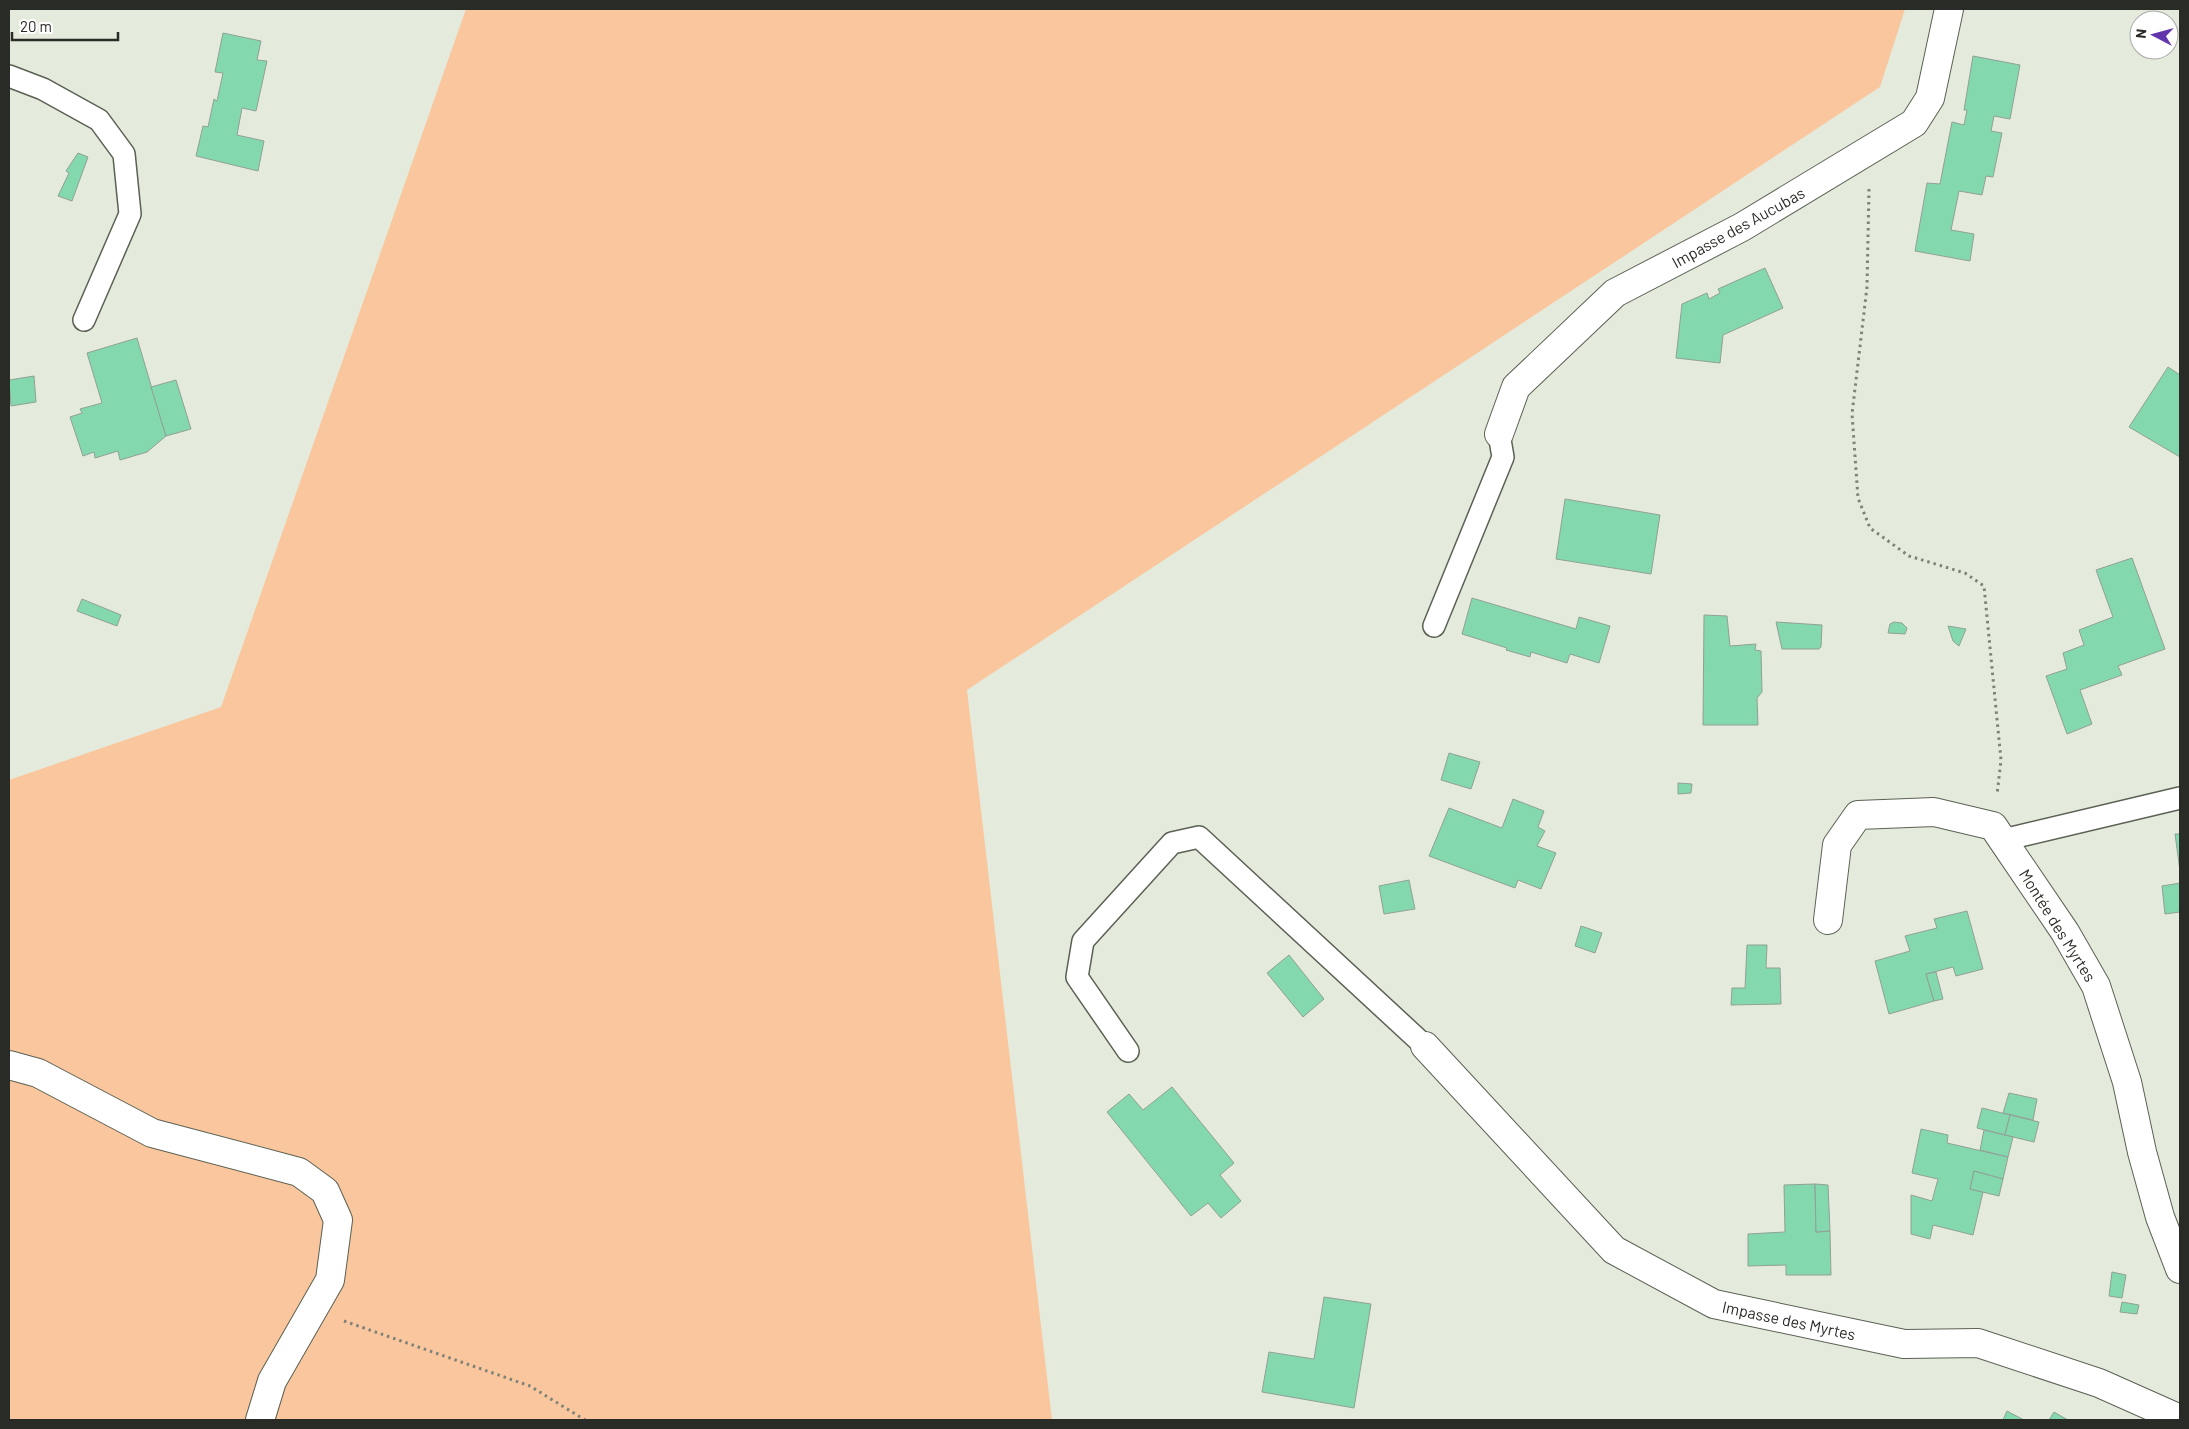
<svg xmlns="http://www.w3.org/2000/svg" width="2189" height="1429" font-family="Barlow,sans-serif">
	<rect width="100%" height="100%" fill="#e4ebdc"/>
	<path fill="#fac69d" d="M466 9H1905L1880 87 967 690 1052 1420H9V780L221 707Z"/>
	<g fill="#83d8ad" stroke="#91a097">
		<path d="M223 33 261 41 257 60 267 61 256 111 242 108 237 135 264 141 258 171 196 156 203 126 208 127 214 99 217 101 223 73 215 72Z"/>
		<path d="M1973 56 2020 65 2010 119 1994 116 1991 131 2002 133 1993 177 1986 176 1982 195 1959 191 1951 230 1974 234 1970 261 1915 251 1927 183 1940 184 1952 122 1964 125 1967 110H1964Z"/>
		<path d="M78 153 88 157 72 201 58 196 69 173 66 171Z"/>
		<path d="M1765 268 1783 308 1723 335 1720 363 1676 358 1682 304 1707 293 1709 299 1720 293 1718 289Z"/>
		<path d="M137 338 166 436 147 452 120 460 118 451 95 458 94 452 83 456 70 417 82 413 80 409 102 403 87 353Z"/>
		<path d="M2168 367 2180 375V457L2129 427Z"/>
		<path d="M34 376 36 402 11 406 9 380Z"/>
		<path d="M176 380 191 429 166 436 151 387Z"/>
		<path d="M1565 499 1660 515 1651 574 1556 559Z"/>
		<path d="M2132 558 2165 649 2118 666 2122 675 2080 690 2092 724 2067 734 2046 676 2067 669 2063 653 2084 645 2079 630 2113 617 2096 570Z"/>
		<path d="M1472 598 1576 629 1579 617 1610 626 1599 663 1570 654 1567 663 1531 652 1530 657 1506 650 1507 648 1462 634Z"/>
		<path d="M82 599 121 615 117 626 77 611Z"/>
		<path d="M1704 615 1727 616 1730 646 1756 644 1755 650 1761 651 1762 692 1757 698 1758 725H1703Z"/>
		<path d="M1776 622 1822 625 1821 647 1819 649H1782Z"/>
		<path d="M1894 622 1902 623 1907 628 1905 634 1888 633 1890 624Z"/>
		<path d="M1948 626 1966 629 1959 646 1953 641Z"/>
		<path d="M1449 753 1480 762 1471 789 1441 780Z"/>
		<path d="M1678 783 1692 784 1691 793 1678 794Z"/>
		<path d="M1513 799 1544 811 1538 827 1545 831 1537 846 1556 853 1541 889 1518 880 1515 888 1429 856 1449 808 1502 828Z"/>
		<path d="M2175 834H2180V871Z"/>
		<path d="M1409 880 1415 909 1384 914 1379 886Z"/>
		<path d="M2180 883V912L2165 914 2162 886Z"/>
		<path d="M1967 911 1983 969 1956 976 1953 967 1926 974 1934 1001 1889 1014 1875 961 1910 951 1905 936 1937 928 1934 919Z"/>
		<path d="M1581 926 1602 933 1595 953 1575 946Z"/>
		<path d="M1747 945H1767L1766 968H1780L1781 1004 1731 1005 1732 988H1745Z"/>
		<path d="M1289 955 1324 999 1303 1017 1267 973Z"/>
		<path d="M1936 972 1943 999 1934 1001 1926 974Z"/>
		<path d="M1172 1087 1234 1163 1220 1175 1241 1201 1221 1218 1208 1203 1191 1216 1107 1112 1129 1094 1143 1110Z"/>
		<path d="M2009 1093 2037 1099 2033 1120 2003 1113Z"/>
		<path d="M1982 1108 2010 1115 2005 1135 1977 1128Z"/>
		<path d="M2010 1115 2039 1122 2034 1142 2005 1135Z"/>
		<path d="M1921 1129 1948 1135 1947 1143 2008 1157 2003 1179 1974 1171 1970 1189 1983 1192 1973 1235 1933 1225 1930 1239 1911 1234V1195L1932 1201 1938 1179 1912 1173Z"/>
		<path d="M1984 1130 2013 1137 2008 1157 1980 1150Z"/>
		<path d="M1974 1171 2003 1179 1999 1196 1970 1189Z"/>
		<path d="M1815 1184 1816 1232 1830 1231 1831 1275H1786V1265L1748 1266V1234L1785 1232 1784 1185Z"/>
		<path d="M1815 1184 1828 1185 1830 1231 1816 1232Z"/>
		<path d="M2112 1272 2126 1275 2122 1298 2109 1296Z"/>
		<path d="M1324 1297 1371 1304 1354 1408 1262 1392 1269 1352 1314 1359Z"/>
		<path d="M2122 1302 2139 1305 2137 1314 2120 1312Z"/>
		<path d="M2007 1411 2024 1420H2003Z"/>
		<path d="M2054 1412 2068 1420H2049Z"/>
	</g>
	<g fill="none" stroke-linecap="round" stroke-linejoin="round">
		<defs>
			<g id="lane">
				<path d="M9 76 43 89 99 120 124 154 130 214 84 320"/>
				<path d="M1434 626 1503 457 1499 434"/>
				<path d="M2003 840 2180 798"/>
				<path d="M1128 1051 1077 977 1083 941 1172 843 1199 837 1425 1046"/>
			</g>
			<g id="street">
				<path d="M1499 434 1516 387 1615 293 1742 227 1914 123 1930 98 1949 9"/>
				<path d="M1828 920 1837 845 1858 815 1934 812 1993 826 2065 932 2096 986 2127 1082 2142 1152 2160 1217 2180 1269"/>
				<path d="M1425 1046 1614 1250 1714 1304 1904 1344 1978 1343 2099 1383 2180 1419"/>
				<path d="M9 1065 38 1073 152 1133 299 1172 325 1191 338 1220 330 1280 272 1381 260 1420"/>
			</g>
		</defs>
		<use href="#lane" stroke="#5b6154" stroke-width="24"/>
		<use href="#street" stroke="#5b6154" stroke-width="30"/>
		<g stroke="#7e8279" stroke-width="3" stroke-dasharray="2.5 4" stroke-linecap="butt">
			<path d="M1869 189 1867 287 1852 414 1858 498 1870 528 1909 556 1965 573 1984 586 2001 760 1997 795"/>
			<path d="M344 1321 530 1386 585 1420"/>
		</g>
		<use href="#lane" stroke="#fff" stroke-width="21"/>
		<use href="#street" stroke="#fff" stroke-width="28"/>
	</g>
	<g text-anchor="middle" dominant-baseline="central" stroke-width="4" stroke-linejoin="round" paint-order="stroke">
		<g font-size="16" fill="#292b26" stroke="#fff">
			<text transform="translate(1738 227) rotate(-29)">Impasse des Aucubas</text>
			<text transform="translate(2058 925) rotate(58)">Montée des Myrtes</text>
			<text transform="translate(1789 1320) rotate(12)">Impasse des Myrtes</text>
		</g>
	</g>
	<rect width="2189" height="1429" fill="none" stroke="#292b26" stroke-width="20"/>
	<g transform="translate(2154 35) rotate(276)"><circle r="24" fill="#ffffff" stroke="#a9aaa8"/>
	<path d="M0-4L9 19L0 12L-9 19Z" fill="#6335ad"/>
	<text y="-8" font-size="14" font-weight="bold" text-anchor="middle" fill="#292b26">N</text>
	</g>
	<path d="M12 32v8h106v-8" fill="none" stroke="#292b26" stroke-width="2.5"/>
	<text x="20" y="32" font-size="15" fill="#292b26" stroke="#ffffff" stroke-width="4" paint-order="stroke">20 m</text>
</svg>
